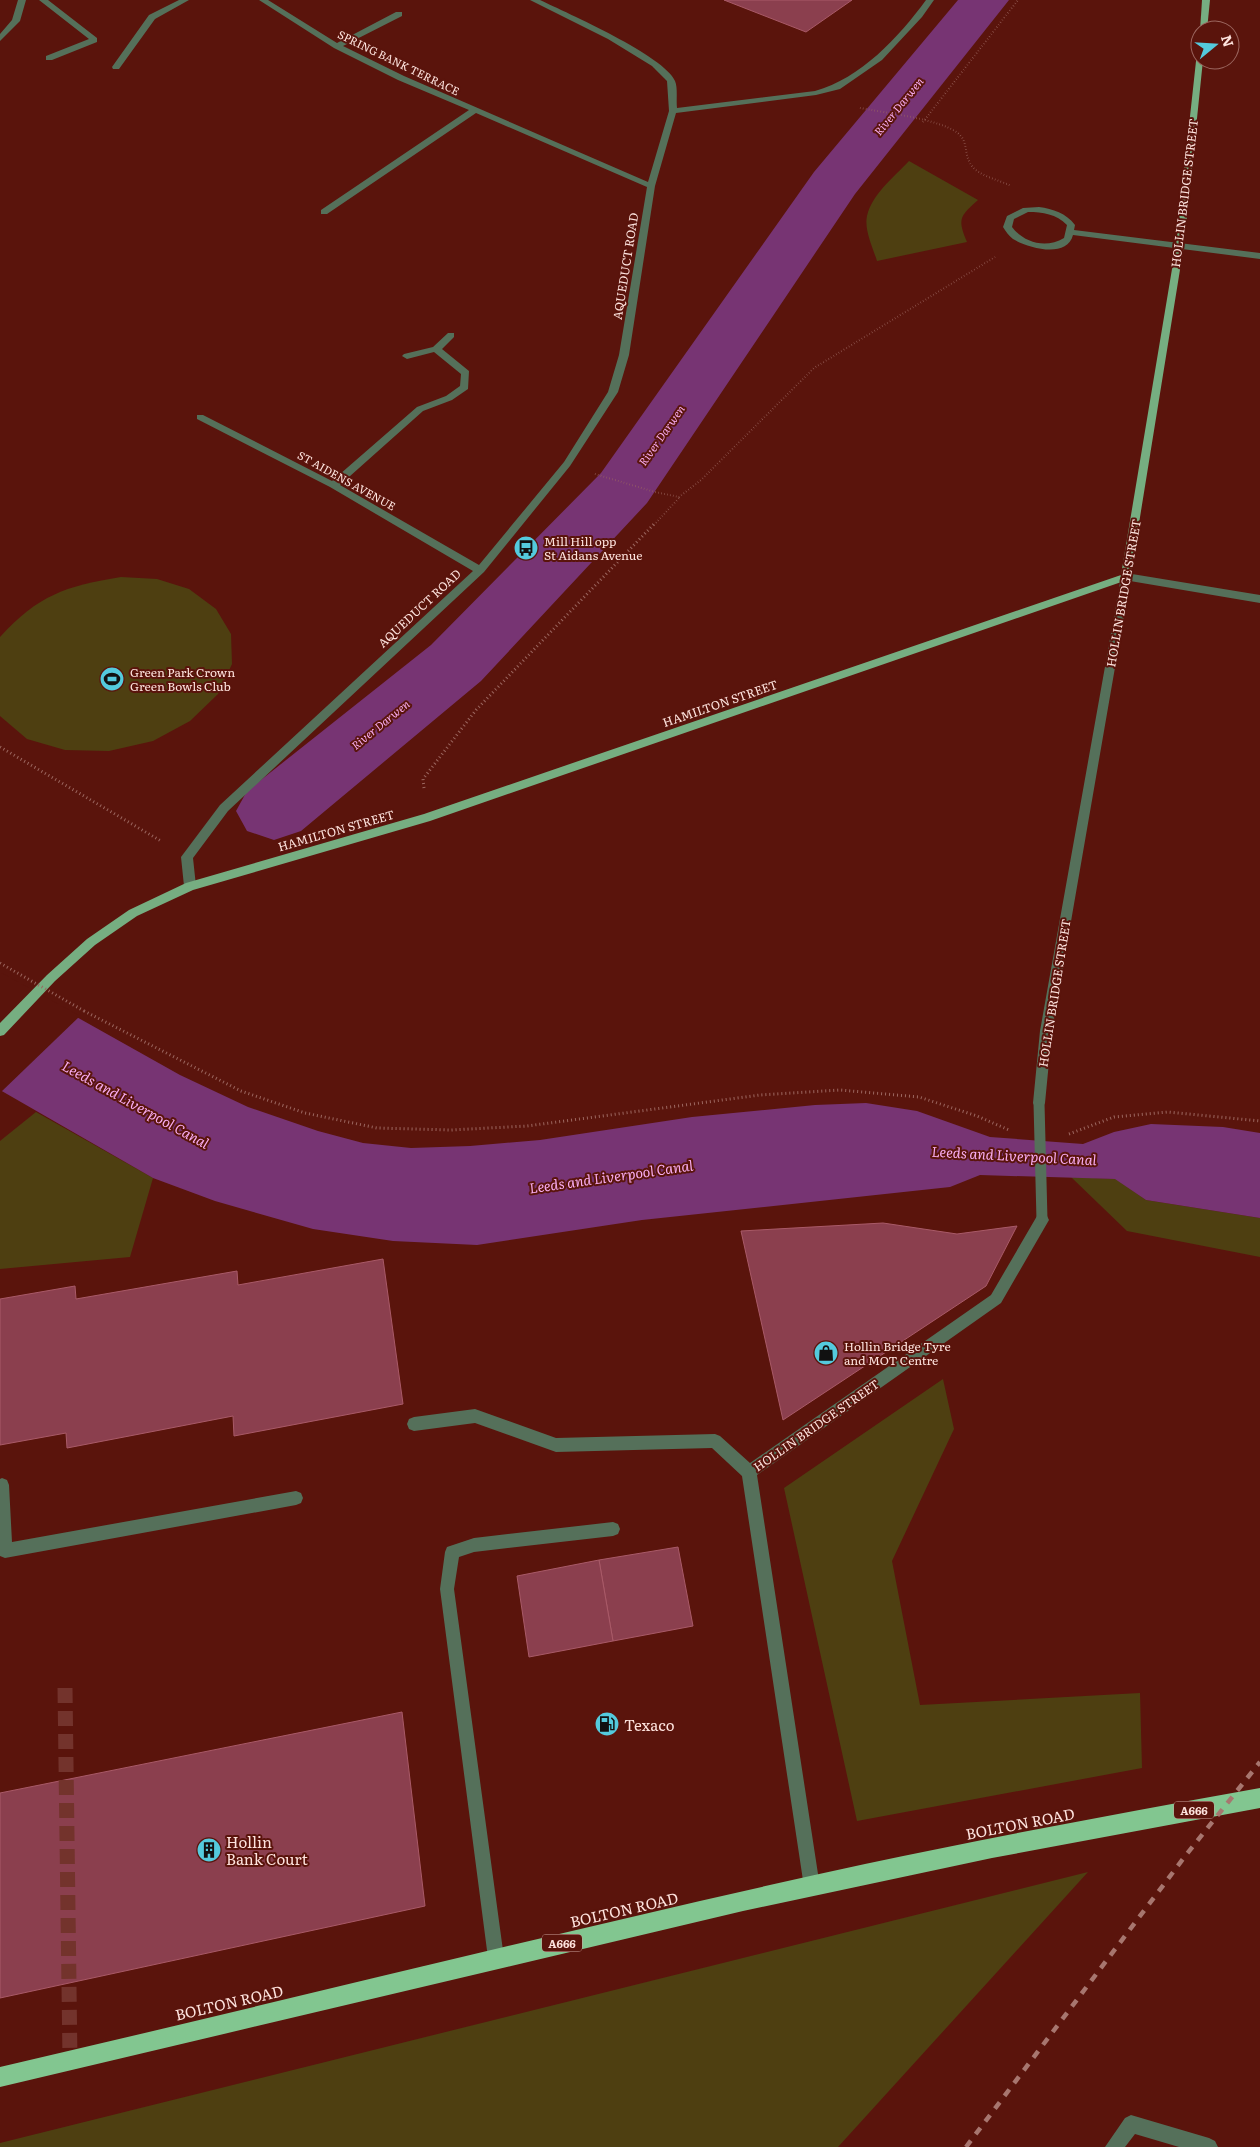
<svg xmlns="http://www.w3.org/2000/svg" width="1260" height="2147" font-family="Literata,serif">
	<rect width="100%" height="100%" fill="#5a140c"/>
	<g fill="#4e3f11">
		<path d="M909 161 978 200C960 216 957 219 967 242L877 261C873 248 864 230 867 216 872 194 894 177 909 161Z"/>
		<path d="M121 577 157 579 189 589 216 609 231 634 232 664 218 694 190 721 153 741 109 751 65 750 27 739 0 716V637C38 595 66 586 121 577Z"/>
		<path d="M36 1112 153 1178 130 1257 0 1269V1141Z"/>
		<path d="M1071 1177 1116 1179 1146 1200 1260 1218V1257L1127 1231Z"/>
		<path d="M943 1379 954 1429 892 1561 920 1705 1140 1693 1142 1768 857 1821 784 1488Z"/>
		<path d="M1088 1872 838 2147H0V2143Z"/>
	</g>
	<path fill="#773473" d="M0 974 180 1075 248 1107 318 1131 363 1143 411 1148 470 1146 540 1140 692 1117 815 1105 866 1103 917 1111 990 1137 1083 1144 1114 1132 1151 1124 1223 1127 1260 1133V1218L1146 1200 1115 1179 980 1175 950 1187 642 1220 477 1245 393 1241 313 1229 215 1201 153 1178 0 1090Z"/>
	<path fill="#5a140c" d="M0 972 80 1016 0 1093Z"/>
	<g fill="none" stroke-linecap="round" stroke-linejoin="round">
		<path fill="#773473" fill-rule="evenodd" d="M958 0H1009L855 194 647 503 481 681 301 831 274 840 247 831 236 811 247 791 431 645 601 473 814 172Z"/>
	</g>
	<g fill="#8b3f4e" stroke="#a95a68">
		<path d="M724 0H852L806 32Z"/>
		<path d="M883 1223 957 1234 1017 1226 986 1286 783 1420 741 1231Z"/>
		<path d="M383 1259 403 1404 234 1436 233 1416 67 1448 66 1433 0 1445V1299L75 1286 76 1299 237 1271 238 1285Z"/>
		<path d="M678 1547 693 1626 613 1641 599 1560Z"/>
		<path d="M599 1560 613 1641 529 1657 517 1576Z"/>
		<path d="M402 1712 425 1906 0 1998V1793Z"/>
	</g>
	<g fill="none" stroke-linecap="round" stroke-linejoin="round">
		<path stroke="#73332c" stroke-width="15" stroke-dasharray="15 8" stroke-linecap="butt" d="M65 1688 70 2061"/>
		<g stroke="#9c6760" stroke-width="2" stroke-dasharray="0.5 2.5" stroke-linecap="butt">
			<path d="M860 108C882 112 946 120 960 135 967 142 965 153 969 161 975 176 998 179 1011 186"/>
			<path d="M923 122 1018 0"/>
			<path d="M595 474 655 492 679 497 701 480 814 368 995 257"/>
			<path d="M654 525 679 498"/>
		</g>
		<g stroke="#9c6760" stroke-width="3" stroke-dasharray="1 3" stroke-linecap="butt">
			<path d="M0 747 161 841"/>
			<path d="M424 788 423 779 476 710 655 523"/>
			<path d="M84 1011 241 1091 305 1113 377 1128 451 1130 527 1126 760 1095 840 1090 919 1097 977 1116 1009 1130"/>
			<path d="M1069 1134 1114 1117 1168 1112 1260 1121"/>
		</g>
		<g fill="#55705a" fill-rule="evenodd">
			<path d="M18 0H26L20 21 0 41V34L12 20Z"/>
			<path d="M39 0H48L97 38V42L52 60H46V56L89 39Z"/>
			<path d="M179 0H189L155 19 119 69H113L112 67 149 15Z"/>
			<path d="M259 0H268L337 43 396 12H402V16L343 46 404 76 648 182 669 111 667 81 652 66 608 39 530 0H540C567 13 665 56 675 81 678 88 676 100 677 108L815 91C861 78 898 38 926 0H934L922 17 882 60 840 89 816 95 676 113 655 186 629 355 618 392 570 466 484 572 228 811 193 858 196 886 190 891 184 886 181 857 220 805 473 571 330 487 197 419V415H203L332 481 417 407 446 396 460 386 461 374 434 352 407 359 402 356 404 354 433 347 448 333H454V337L442 349 469 371 468 389 452 400 423 411 340 485 479 565 564 462 608 392 619 355 647 187 476 113 327 214H321V210L469 110 398 80 334 48Z"/>
			<path d="M1039 207C1053 209 1066 213 1075 225L1074 230 1260 253V259L1073 235C1067 259 1028 248 1013 239 1009 236 1006 232 1003 227L1007 216 1023 208ZM1028 212C1043 212 1056 214 1067 225L1064 238C1046 249 1024 243 1012 227L1014 219Z"/>
			<path d="M1126 573 1260 595V603L1130 581 1052 1031 1045 1103 1043 1107 1039 1108 1035 1107 1033 1103 1040 1031 1121 577Z"/>
			<path d="M1042 1214 1047 1216 1049 1220 1001 1303 757 1475 820 1887 818 1893 812 1895 806 1893 804 1887 742 1476 712 1448 556 1452 475 1423 414 1431 409 1429 407 1424 409 1419 414 1417 475 1409 556 1438 715 1434 720 1436 750 1463 991 1295 1037 1216Z"/>
			<path d="M2 1478 7 1480 9 1485 12 1542 296 1491 301 1493 303 1498 301 1503 296 1505 5 1558 0 1556V1479Z"/>
			<path d="M613 1522 618 1524 620 1529 618 1534 613 1536 474 1552 459 1557 454 1589 504 1958 502 1964 496 1966 490 1964 488 1958 440 1589 445 1552 447 1547 474 1538Z"/>
			<path d="M1131 2115 1209 2138 1215 2141 1218 2147H1179L1135 2134 1125 2147H1105L1125 2118Z"/>
		</g>
		<g fill="#76ae81" fill-rule="evenodd">
			<path d="M1202 0H1210L1207 30 1200 31Z"/>
			<path d="M1197 52H1200V60H1203L1184 245 1130 579 430 821 193 890 137 916 95 945 55 981 4 1035 0 1036V1023L47 975 87 939 129 910 186 883 424 814 1121 575 1176 245Z"/>
		</g>
		<path fill="#82c690" fill-rule="evenodd" d="M1260 1788V1808L992 1858 743 1911 0 2087V2067C289 2000 576 1927 865 1864 996 1836 1128 1812 1260 1788Z"/>
		<path stroke="#a7766f" stroke-width="4.5" stroke-dasharray="8 8" stroke-linecap="butt" d="M966 2147 1186 1855 1260 1762"/>
		<path stroke="#9c6760" stroke-width="3" stroke-dasharray="1 3" stroke-linecap="butt" d="M0 963 84 1011"/>
		<path stroke="#55705a" stroke-width="11" d="M1039 1103 1042 1220"/>
	</g>
	<defs>
		<symbol id="bus-disc" viewBox="-11 -11 22 22"><circle r="9.5" fill="#54cadd" stroke="#5a140c"/><path d="M-5-6H5V4H4V6H2V4H-2V6H-4V4H-5ZM-3.5-4V0h7V-4ZM-3.5 1.2v1.5H-2V1.2ZM2 1.2v1.5H3.5V1.2Z" fill="#111"/></symbol>
		<symbol id="stadium-disc" viewBox="-11 -11 22 22"><circle r="9.5" fill="#54cadd" stroke="#5a140c"/><path d="M0-5a6.5 5 0 1 0 0 10a6.5 5 0 1 0 0-10ZM-3.5-1.8h7v3.6h-7Z" fill="#111"/></symbol>
		<symbol id="shop-disc" viewBox="-11 -11 22 22"><circle r="9.5" fill="#54cadd" stroke="#5a140c"/><path d="M-5-2.5h2.3a2.7 3.5 0 0 1 5.4 0H5L5.5 6h-11ZM-1.5-2.5h3a1.5 2.3 0 0 0-3 0Z" fill="#111"/></symbol>
		<symbol id="fuel-disc" viewBox="-11 -11 22 22"><circle r="9.5" fill="#54cadd" stroke="#5a140c"/><path d="M-5.5-6h7V0h2V4h1.3V-2.5L3-4.5l.8-.8L6-3V5H2.5V1h-1V6h-7ZM-4.2-4.7v3.2H.2V-4.7Z" fill="#111"/></symbol>
		<symbol id="building-disc" viewBox="-11 -11 22 22"><circle r="9.5" fill="#54cadd" stroke="#5a140c"/><path d="M-4-6H4V6H1V3H-1V6H-4ZM-2.5-4.3h1.7v1.8h-1.7ZM.8-4.3h1.7v1.8H.8ZM-2.5-1h1.7V.8h-1.7ZM.8-1h1.7V.8H.8Z" fill="#111"/></symbol>
	</defs>
	<g fill-rule="evenodd">
		<use href="#bus-disc" x="512" y="534" width="28" height="28"/>
		<use href="#stadium-disc" x="98" y="665" width="28" height="28"/>
		<use href="#shop-disc" x="812" y="1339" width="28" height="28"/>
		<use href="#fuel-disc" x="593" y="1710" width="28" height="28"/>
		<use href="#building-disc" x="195" y="1836" width="28" height="28"/>
	</g>
	<g text-anchor="middle" dominant-baseline="central" stroke-width="4" stroke-linejoin="round" paint-order="stroke">
		<g font-size="11" fill="#fee3de" stroke="#5a140c">
			<text transform="translate(399 62) rotate(26)">SPRING BANK TERRACE</text>
			<text transform="translate(347 480) rotate(29)">ST AIDENS AVENUE</text>
		</g>
		<g font-size="11" font-style="italic" fill="#f8acf1" stroke="#5a140c">
			<text transform="translate(898 106) rotate(-51)">River Darwen</text>
			<text transform="translate(661 435) rotate(-55)">River Darwen</text>
			<text transform="translate(380 724) rotate(-39)">River Darwen</text>
		</g>
		<g fill="#5a140c" stroke="#cda59f" stroke-width="1">
			<rect x="1174" y="1801.5" width="40" height="17" rx="4"/>
			<rect x="542" y="1934.5" width="40" height="17" rx="4"/>
		</g>
		<g font-size="11" font-weight="bold" fill="#fee3de">
			<text x="1194" y="1810">A666</text>
			<text x="562" y="1943">A666</text>
		</g>
		<g font-size="12" fill="#fee3de" stroke="#5a140c">
			<text transform="translate(1184 193) rotate(-83)">HOLLIN BRIDGE STREET</text>
			<text transform="translate(625 266) rotate(-81)">AQUEDUCT ROAD</text>
			<text transform="translate(1123 593) rotate(-80)">HOLLIN BRIDGE STREET</text>
			<text transform="translate(419 608) rotate(-43)">AQUEDUCT ROAD</text>
			<text transform="translate(720 703) rotate(-19)">HAMILTON STREET</text>
			<text transform="translate(336 830) rotate(-16)">HAMILTON STREET</text>
			<text transform="translate(1054 993) rotate(-81)">HOLLIN BRIDGE STREET</text>
			<text transform="translate(816 1425) rotate(-35)">HOLLIN BRIDGE STREET</text>
		</g>
		<g font-size="12" fill="#fee3de" stroke="#5a140c" text-anchor="start">
			<text x="544" y="541">Mill Hill opp<tspan x="544" dy="14">St Aidans Avenue</tspan></text>
			<text x="130" y="672">Green Park Crown<tspan x="130" dy="14">Green Bowls Club</tspan></text>
			<text x="844" y="1346">Hollin Bridge Tyre<tspan x="844" dy="14">and MOT Centre</tspan></text>
		</g>
		<g font-size="14" font-style="italic" fill="#f8acf1" stroke="#5a140c">
			<text transform="translate(136 1104) rotate(29)">Leeds and Liverpool Canal</text>
			<text transform="translate(1014 1155) rotate(3)">Leeds and Liverpool Canal</text>
			<text transform="translate(611 1176) rotate(-8)">Leeds and Liverpool Canal</text>
		</g>
		<g font-size="15" fill="#fee3de" stroke="#5a140c" text-anchor="start">
			<text x="624" y="1724">Texaco</text>
			<text x="226" y="1841">Hollin<tspan x="226" dy="17">Bank Court</tspan></text>
		</g>
		<g font-size="15" fill="#fee3de" stroke="#5a140c">
			<text transform="translate(1020 1823) rotate(-11)">BOLTON ROAD</text>
			<text transform="translate(624 1909) rotate(-13)">BOLTON ROAD</text>
			<text transform="translate(229 2002) rotate(-13)">BOLTON ROAD</text>
		</g>
	</g>
	<g transform="translate(1215 45) rotate(72)"><circle r="24" fill="#5a140c" stroke="#9c6760"/>
	<path d="M0-4L9 19L0 12L-9 19Z" fill="#54cadd"/>
	<text y="-8" font-size="14" font-weight="bold" text-anchor="middle" fill="#fee3de">N</text>
	</g>
</svg>
